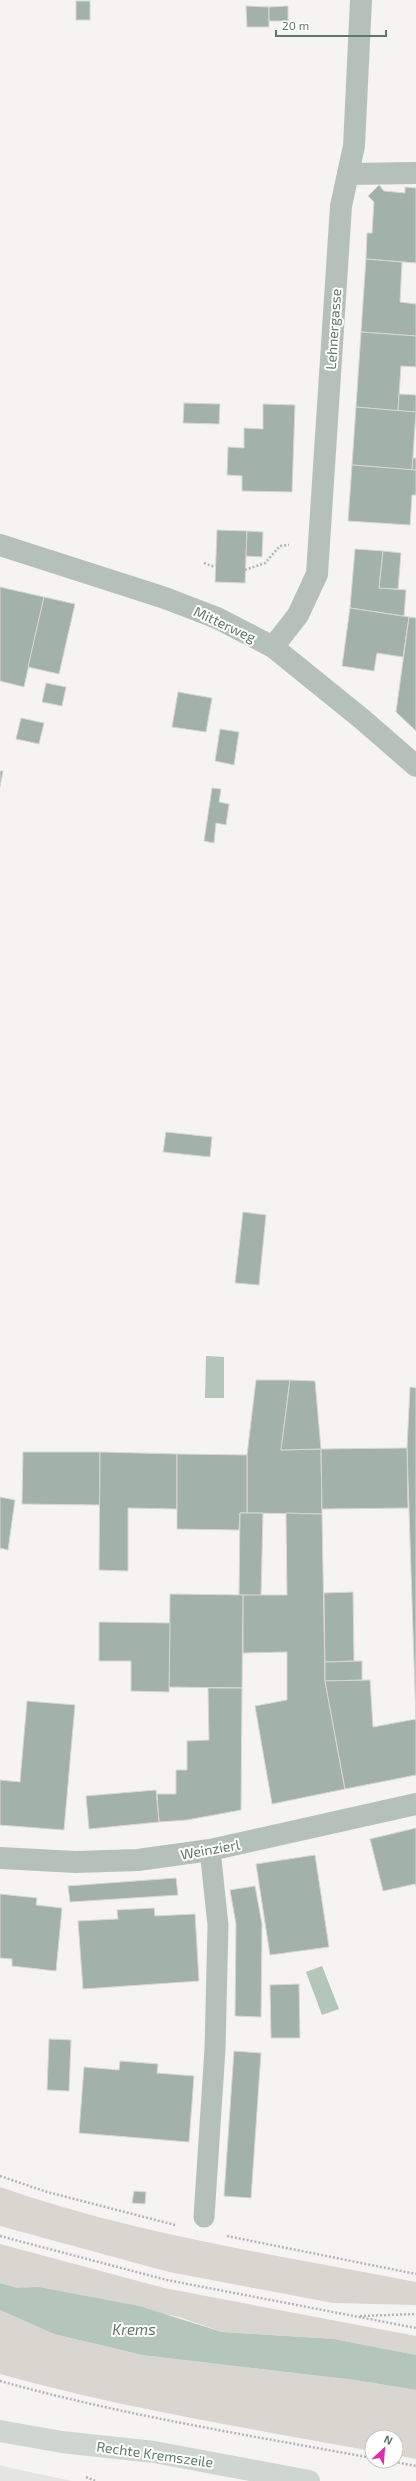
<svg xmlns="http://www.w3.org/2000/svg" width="416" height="2481" font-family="'Exo 2',sans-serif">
	<rect width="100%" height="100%" fill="#f6f3f3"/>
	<path fill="#e4e5e3" d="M0 2465 11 2468 72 2481H0Z"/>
	<g fill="#d9d6d0">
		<path d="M0 2187C134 2234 277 2255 416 2282V2305L333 2303 169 2272 0 2226Z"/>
		<path d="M0 2244 164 2288 416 2336V2355L334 2339 222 2332 179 2317 38 2288H17L0 2283Z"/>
		<path d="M0 2310 54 2334 142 2355 355 2380 416 2390V2459L396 2455V2437H372V2451C247 2428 122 2408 0 2374Z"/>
	</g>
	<g fill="#b4c5b9">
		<path d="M206 1356 224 1357V1398H205Z"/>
		<path d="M322 1966 339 2009 322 2015 306 1972Z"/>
		<path d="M0 2283 17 2288 38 2287 139 2306 222 2332 334 2339 416 2355V2390L355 2380 142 2355 54 2334 0 2310Z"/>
	</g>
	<g fill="#a2b1a9" stroke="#d8d6d6">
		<rect x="76" y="1" width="14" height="19"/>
		<path d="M246 6 269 7V27H247Z"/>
		<path d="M288 6V21H269V7Z"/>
		<path d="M379 185 384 191 405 193V187L416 188V263L366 259 367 233H372L374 202 368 196Z"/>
		<path d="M366 259 402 262 400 302 416 304V336L361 332Z"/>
		<path d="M361 332 416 336V367L401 366 398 411 356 407Z"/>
		<path d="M399 394 416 395V412L398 411Z"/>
		<path d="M184 403 220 404 219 424 183 423Z"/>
		<path d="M263 404 295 405 292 492 242 491V476L227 475 228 447 244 448V428L263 429Z"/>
		<path d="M356 407 416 412 412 470 352 465Z"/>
		<path d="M413 458H416V470H412Z"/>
		<path d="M352 465 416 470V495H412L410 525 348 521Z"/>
		<path d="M217 530 247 531 245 583 215 582Z"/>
		<path d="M247 531 263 532 262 557 246 556Z"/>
		<path d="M355 549 383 551 379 588 406 590 404 616 350 608Z"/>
		<path d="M383 551 401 553 398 589 379 588Z"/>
		<path d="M0 587 44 597 24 687 0 681Z"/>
		<path d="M44 597 75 604 59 674 28 667Z"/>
		<path d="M350 608 409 617 403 657 377 653 374 671 342 666Z"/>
		<path d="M409 617 416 618V731L396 712Z"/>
		<path d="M46 683 66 687 62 706 42 702Z"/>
		<path d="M178 692 212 698 206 732 172 727Z"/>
		<path d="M21 718 44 723 39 744 16 739Z"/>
		<path d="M220 729 239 732 234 765 215 761Z"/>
		<path d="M0 771H3L0 787Z"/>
		<path d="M212 788 221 789 219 802 229 804 226 825 216 823 214 843 204 841Z"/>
		<path d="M166 1132 212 1137 210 1157 163 1152Z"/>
		<path d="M243 1212 266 1215 259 1285 235 1283Z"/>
		<path d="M256 1380H290L281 1450 321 1449 322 1514 247 1513V1455Z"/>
		<path d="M290 1380 315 1381 321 1449 281 1450Z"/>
		<path d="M410 1387 416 1388V1722L407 1448Z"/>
		<path d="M407 1448 408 1508 322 1509 321 1449Z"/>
		<path d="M23 1452H100V1505L22 1504Z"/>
		<path d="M100 1452 177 1454V1509L128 1508V1571L99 1570Z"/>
		<path d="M177 1454 247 1455V1513H240L239 1530 177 1529Z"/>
		<path d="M0 1497 15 1500 8 1550 0 1548Z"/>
		<path d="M240 1513H263L261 1596 239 1595Z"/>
		<path d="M286 1513 322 1514 325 1681 345 1789 272 1804 255 1706 287 1700V1652L243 1653V1595H287Z"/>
		<path d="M353 1592 354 1661 325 1662 324 1593Z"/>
		<path d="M170 1594 243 1595 242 1688 169 1687Z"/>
		<path d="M99 1622 170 1623 169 1692 131 1691V1661H99Z"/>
		<path d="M362 1661V1680L325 1681V1662Z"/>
		<path d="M370 1680 373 1727 416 1719V1775L345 1789 325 1681Z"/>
		<path d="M208 1688H242L241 1810 187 1820 159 1822 157 1794H176V1770H187V1741L209 1740Z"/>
		<path d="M27 1701 75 1705 64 1830 0 1825V1780L20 1782Z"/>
		<path d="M156 1790 159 1822 89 1829 86 1796Z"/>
		<path d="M416 1828V1887L415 1884 383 1891 370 1839Z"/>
		<path d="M315 1855 329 1947 270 1955 256 1864Z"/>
		<path d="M176 1878 178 1895 70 1902 68 1886Z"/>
		<path d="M255 1886 262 1924 261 2017 235 2016 236 1924 230 1890Z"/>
		<path d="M0 1894 37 1898 36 1905 62 1908 56 1971 12 1966V1959L0 1958Z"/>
		<path d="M154 1908 155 1916 195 1914 199 1981 83 1989 78 1921 118 1919 117 1910Z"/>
		<path d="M299 1984 300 2038H271L270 1985Z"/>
		<path d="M49 2039 71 2040 69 2091 47 2090Z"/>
		<path d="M234 2051 261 2053 251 2198 224 2196Z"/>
		<path d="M120 2061 158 2064 157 2073 194 2076 189 2142 79 2133 84 2067 119 2070Z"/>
		<path d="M134 2191 146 2192 145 2204 132 2203Z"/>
	</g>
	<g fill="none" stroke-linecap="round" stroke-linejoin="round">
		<g stroke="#b0b8b4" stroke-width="2.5" stroke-dasharray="2 2" stroke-linecap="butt">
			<path d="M204 563 215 567"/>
			<path d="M245 570 265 563 280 546 289 545"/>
			<path d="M0 2176 47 2192 175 2225"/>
			<path d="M0 2236 167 2280 416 2328"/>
			<path d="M227 2236 416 2274"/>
			<path d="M360 2316 416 2314"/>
			<path d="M0 2381C122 2415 247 2435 372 2458"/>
			<path d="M390 2461 416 2466"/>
			<path d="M86 2477 95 2481"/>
		</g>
		<path stroke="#b6c0bb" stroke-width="21" d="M204 2217 215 2049 218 1925 210 1850"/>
		<g stroke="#b6c0bb" stroke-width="22">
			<path d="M348 174 416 173"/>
			<path d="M0 545 165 598 217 618 273 647 362 719 416 766"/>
			<path d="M273 647 298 615 317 574 341 206 354 146 361 0"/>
			<path d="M0 1858 76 1862 138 1860 210 1850 416 1804"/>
		</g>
		<path stroke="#cfd6d2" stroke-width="22" d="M0 2431 62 2442 154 2452 309 2481"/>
	</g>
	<g text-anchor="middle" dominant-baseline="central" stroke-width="4" stroke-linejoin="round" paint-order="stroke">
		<g font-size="14" fill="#5e786b" stroke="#fff">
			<text transform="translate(333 329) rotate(-86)">Lehnergasse</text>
			<text transform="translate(225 624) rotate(25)">Mitterweg</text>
			<text transform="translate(210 1849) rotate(-10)">Weinzierl</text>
			<text transform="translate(155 2454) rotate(8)">Rechte Kremszeile</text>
		</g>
		<g font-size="15" font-style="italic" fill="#5e7866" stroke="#fff">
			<text x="134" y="2329">Krems</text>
		</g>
	</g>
	<g transform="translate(384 2449) rotate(26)"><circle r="19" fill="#ffffff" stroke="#bfc9c4"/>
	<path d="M0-3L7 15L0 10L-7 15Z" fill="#d930aa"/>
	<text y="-6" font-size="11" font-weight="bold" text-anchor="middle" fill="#5e786b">N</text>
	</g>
	<path d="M276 30v6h110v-6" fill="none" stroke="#5e786b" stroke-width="2"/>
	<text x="282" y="30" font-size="12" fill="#5e786b" stroke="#ffffff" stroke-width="3" paint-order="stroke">20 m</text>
</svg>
